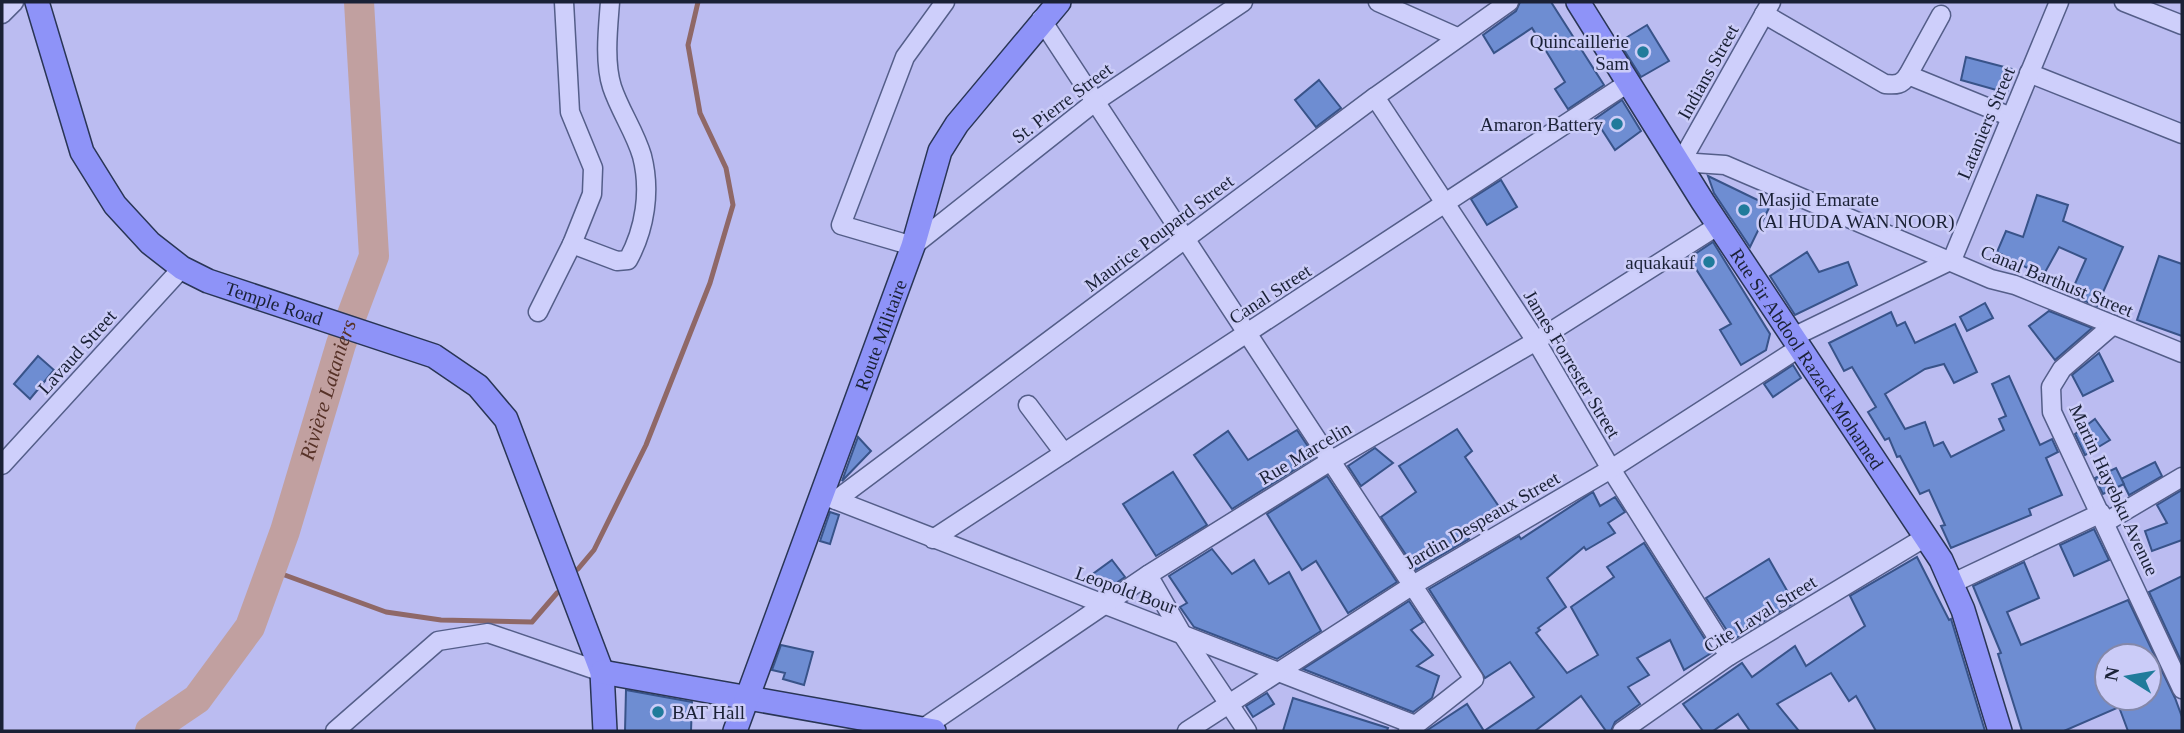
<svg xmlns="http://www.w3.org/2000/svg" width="2184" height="733" font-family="'Times New Roman',serif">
	<rect width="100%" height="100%" fill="#bbbcf1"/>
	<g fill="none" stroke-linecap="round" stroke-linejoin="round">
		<g stroke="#8f6867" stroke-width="5">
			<path d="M578 569 594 550 646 445 710 283 733 205 726 168 700 113 688 45 698 2"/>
			<path d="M271 570 386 612 441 620 532 622 557 593"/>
		</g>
		<path stroke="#c1a0a0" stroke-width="30" id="s1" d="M150 731 197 699 250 627 285 531 341 344 374 256 359 2"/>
	</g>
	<g fill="#6e8dd2" stroke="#385389" stroke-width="2" fill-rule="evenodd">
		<path d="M1520 2H1551L1604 85 1568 109 1555 89 1565 82 1532 28 1494 53 1483 35 1516 11Z"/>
		<path d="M1647 25 1669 61 1641 77 1619 42Z"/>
		<path d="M1966 57 2012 69 2007 93 1961 80Z"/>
		<path d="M1319 80 1341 108 1316 127 1295 100Z"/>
		<path d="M1622 100 1641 131 1615 150 1595 119Z"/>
		<path d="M1708 176 1770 206 1750 247 1714 193Z"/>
		<path d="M1501 180 1517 207 1487 225 1471 199Z"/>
		<path d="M2037 195 2068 205 2063 221 2123 247 2097 306 2070 295 2086 259 2059 247 2043 276 1997 252 2006 231 2023 237Z"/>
		<path d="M1713 242 1770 334 1766 350 1741 365 1720 330 1731 324 1689 258Z"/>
		<path d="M1807 252 1819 272 1848 262 1857 285 1795 315 1770 276Z"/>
		<path d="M2159 256 2182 264V336L2137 320Z"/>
		<path d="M1985 303 1993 318 1967 331 1960 317Z"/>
		<path d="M2049 311 2092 328 2055 360 2029 326Z"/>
		<path d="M1891 312 1897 326 1905 322 1915 343 1955 324 1977 372 1954 383 1944 364 1925 369 1885 394 1905 429 1925 422 1934 446 1943 442 1951 457 2004 430 1999 419 2006 416 1992 384 2009 376 2040 445 2052 439 2058 452 2046 458 2062 495 2029 509 2031 515 1951 548 1941 526 1945 525 1929 490 1920 494 1900 456 1897 457 1889 438 1885 440 1868 412 1876 407 1852 367 1844 371 1829 343Z"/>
		<path d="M2099 353 2113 381 2083 396 2072 375Z"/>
		<path d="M38 356 54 370 30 399 14 384Z"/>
		<path d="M1793 365 1801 378 1773 397 1764 384Z"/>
		<path d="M2095 419 2110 440 2085 455 2075 434Z"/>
		<path d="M1457 429 1472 451 1465 457 1502 511 1467 536 1469 539 1416 570 1381 517 1416 492 1399 466Z"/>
		<path d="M1297 430 1315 457 1232 509 1194 455 1228 431 1248 460Z"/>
		<path d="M858 437 871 451 842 481Z"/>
		<path d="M1375 448 1393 463 1361 486 1348 466Z"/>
		<path d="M2155 462 2162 476 2129 495 2121 479Z"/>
		<path d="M2116 468 2124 484 2103 494 2095 478Z"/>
		<path d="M1173 472 1207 525 1156 556 1123 504Z"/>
		<path d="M1327 476 1397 582 1348 613 1316 561 1302 570 1267 514Z"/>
		<path d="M2182 490V540L2152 551 2145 531 2167 523 2157 505Z"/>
		<path d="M1593 492 1600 506 1615 497 1625 512 1608 523 1615 533 1586 550 1584 547 1547 578 1566 607 1538 628 1540 630 1536 633 1567 673 1598 655 1571 607 1614 577 1607 567 1644 543 1713 652 1684 670 1670 640 1637 658 1649 675 1628 687 1640 704 1615 722 1611 731H1606L1581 696 1535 731H1426L1467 704 1484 731 1534 697 1510 662 1485 678 1429 589 1519 536 1521 539Z"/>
		<path d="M830 512 839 515 830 544 820 541Z"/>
		<path d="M2094 529 2109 560 2074 576 2060 545Z"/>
		<path d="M1212 549 1232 574 1254 560 1269 584 1289 572 1321 631 1277 659 1194 627 1180 607 1187 603 1169 576Z"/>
		<path d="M1917 557 1949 620 1951 619 1985 731H1876L1856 696 1849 701 1831 673 1777 704 1799 731H1750L1738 714 1713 731H1703L1683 704 1742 663 1752 677 1795 646 1806 666 1865 626 1850 596Z"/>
		<path d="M1769 559 1794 603 1733 640 1706 598Z"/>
		<path d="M1112 560 1125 577 1103 592 1090 576Z"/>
		<path d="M2024 562 2039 598 2007 612 2021 645 2128 600 2175 698 2182 717V731H2128L2119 707 2064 731H2022L1998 654 2001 653 1973 586ZM2107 656H2149V698H2107Z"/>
		<path d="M2182 576V663L2149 592Z"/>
		<path d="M1409 601 1423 622 1411 630 1433 655 1417 666 1439 676 1432 698 1413 712 1303 669Z"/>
		<path d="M781 645 813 652 804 685 783 679 785 673 772 670Z"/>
		<path d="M626 690 692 702 691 731H625Z"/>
		<path d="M1267 693 1274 704 1253 717 1246 706Z"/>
		<path d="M1293 698 1388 728 1387 731H1283Z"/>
	</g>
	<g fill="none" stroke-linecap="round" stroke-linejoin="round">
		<defs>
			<g id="minor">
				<path d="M945 2 905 57 841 225 913 246 1096 101 1243 2"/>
				<path d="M1378 2 1457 37"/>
				<path d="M1771 2 1681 162 1725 165 1991 279 2015 285 2182 353"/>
				<path d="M2124 2 2182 25"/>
				<path d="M2 14 14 2"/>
				<path d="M1764 14 1885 84C1896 85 1902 85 1908 75L2011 117"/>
				<path d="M1041 19 1474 679 1408 731"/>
				<path d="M2029 73 2182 134"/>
				<path d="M1908 75 1941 15"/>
				<path d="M1375 97 1536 341 1611 469 1729 656"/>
				<path d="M572 244 617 261 628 260C645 229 651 191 642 156 635 132 620 111 612 87 604 62 608 28 610 2"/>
				<path d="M538 312 572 244 592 194 593 168 570 112 564 2"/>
				<path d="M2113 325 2062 369 2051 387 2052 412 2182 689"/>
				<path d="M1793 337 1952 260 2059 2"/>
				<path d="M1028 405 1064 453"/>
				<path d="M2 465 182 268"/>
				<path d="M828 497 1415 725"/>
				<path d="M836 500 1375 97 1509 2"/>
				<path d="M2106 522 2182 477"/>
				<path d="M933 539 1628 83"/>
				<path d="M1148 575 1182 634 1247 731"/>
				<path d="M1953 583 2101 513"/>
				<path d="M922 729 1148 575 1332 460 1536 341 1719 225"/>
				<path d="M335 731 438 641 488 633 602 672"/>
				<path d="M1187 731 1413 585 1611 469 1799 348"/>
				<path d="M1622 731 1729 656 1924 538"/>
			</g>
			<g id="major">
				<path id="s2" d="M37 2 82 152 115 205 150 243 182 268 208 281 434 356 478 386 506 419 602 672 605 731"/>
				<path id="s3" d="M1578 2 1703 202 1941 560 1963 610 2000 731"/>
				<path d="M602 672 934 731"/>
				<path id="s4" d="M735 731 913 246 940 151 957 124 1059 2"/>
			</g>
		</defs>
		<use href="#minor" stroke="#545e89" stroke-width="21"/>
		<use href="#major" stroke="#293555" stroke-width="26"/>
		<use href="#minor" stroke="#cecffb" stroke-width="18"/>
		<use href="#major" stroke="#8e93f8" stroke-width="23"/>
	</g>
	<g fill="#207b9b" stroke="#cbccf8" stroke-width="2.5">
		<circle cx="1643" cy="52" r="7"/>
		<circle cx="1617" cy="124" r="7"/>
		<circle cx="1744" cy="210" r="7"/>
		<circle cx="1709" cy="262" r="7"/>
		<circle cx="658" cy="712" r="7"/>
	</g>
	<g text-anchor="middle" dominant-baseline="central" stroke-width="5" stroke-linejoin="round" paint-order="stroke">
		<g font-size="19" fill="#1a2136" stroke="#cbccf8" text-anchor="end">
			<text x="1629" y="41">Quincaillerie<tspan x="1629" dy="22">Sam</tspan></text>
			<text x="1603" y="124">Amaron Battery</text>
			<text x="1758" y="199" text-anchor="start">Masjid Emarate<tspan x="1758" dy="22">(Al HUDA WAN NOOR)</tspan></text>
			<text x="1695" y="262">aquakauf</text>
			<text x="672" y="712" text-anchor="start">BAT Hall</text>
		</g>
		<g font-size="19" fill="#1a2136" stroke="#cbccf8">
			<text transform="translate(1708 72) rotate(-61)">Indians Street</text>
			<text transform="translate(1062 103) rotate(-37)">St. Pierre Street</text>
			<text transform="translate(1986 123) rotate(-67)">Lataniers Street</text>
			<text transform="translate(1159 233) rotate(-37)">Maurice Poupard Street</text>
			<text transform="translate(2057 281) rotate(22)">Canal Barthust Street</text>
			<text transform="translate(1270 294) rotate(-33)">Canal Street</text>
			<text stroke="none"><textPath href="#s2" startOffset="410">Temple Road</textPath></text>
			<text stroke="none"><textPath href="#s4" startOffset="422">Route Militaire</textPath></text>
			<text transform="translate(77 352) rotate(-48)">Lavaud Street</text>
			<text stroke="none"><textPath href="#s3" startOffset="424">Rue Sir Abdool Razack Mohamed</textPath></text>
			<text transform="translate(1572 364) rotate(59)">James Forrester Street</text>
			<text transform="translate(1305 453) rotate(-31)">Rue Marcelin</text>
			<text transform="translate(2114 490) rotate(65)">Martin Hayebku Avenue</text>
			<text transform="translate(1482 520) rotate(-30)">Jardin Despeaux Street</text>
			<text transform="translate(1126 590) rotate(20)">Leopold Bour</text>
			<text transform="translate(1760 614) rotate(-32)">Cite Laval Street</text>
		</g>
		<g font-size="21" font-style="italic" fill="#573228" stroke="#cbccf8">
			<text stroke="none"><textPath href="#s1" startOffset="396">Rivière Lataniers</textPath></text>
		</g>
	</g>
	<rect width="2184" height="733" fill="none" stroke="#1a2136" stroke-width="7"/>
	<g transform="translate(2128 677) rotate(281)"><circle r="33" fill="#cbccf8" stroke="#8488aa" stroke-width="2"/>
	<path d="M0-5L12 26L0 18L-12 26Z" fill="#207b9b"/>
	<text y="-10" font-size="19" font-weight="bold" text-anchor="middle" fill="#1a2136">N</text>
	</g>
</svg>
